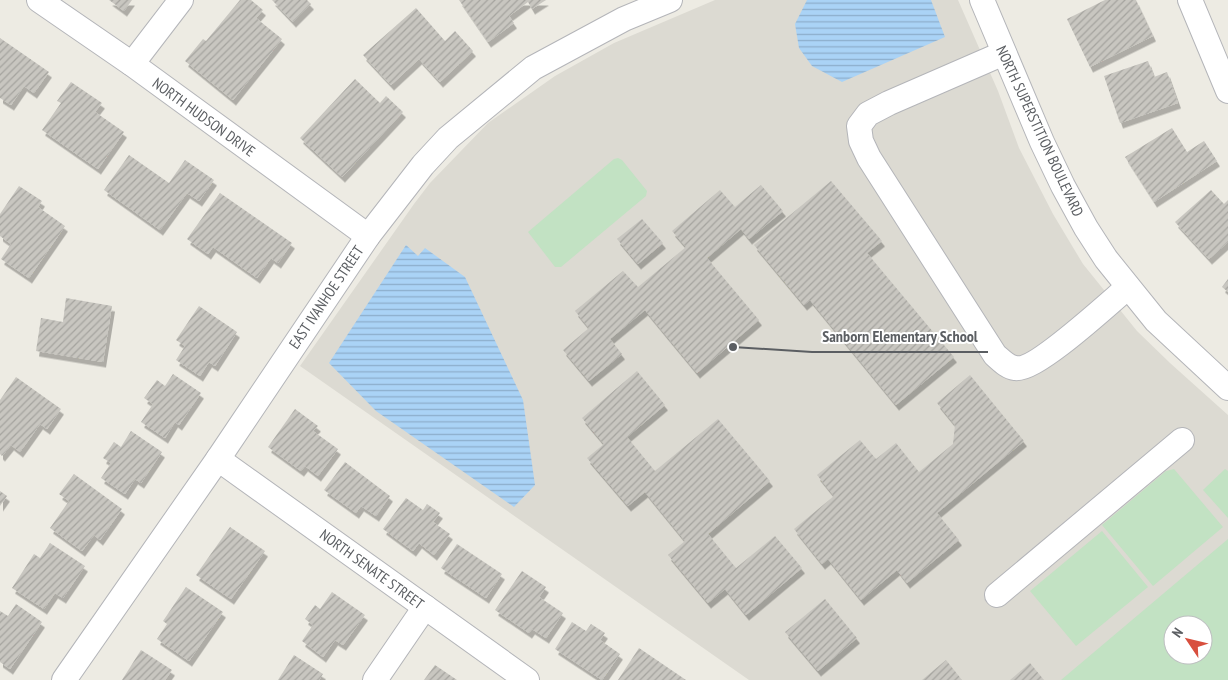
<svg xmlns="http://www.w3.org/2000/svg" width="1228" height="680" font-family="'PT Sans Narrow',sans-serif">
	<defs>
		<pattern id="water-rules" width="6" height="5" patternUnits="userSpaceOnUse" patternTransform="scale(1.25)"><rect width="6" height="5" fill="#aad3f6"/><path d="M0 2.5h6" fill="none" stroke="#8daecb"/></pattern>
		<pattern id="building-hatch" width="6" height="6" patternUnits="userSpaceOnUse" patternTransform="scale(1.25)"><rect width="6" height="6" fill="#c8c6c0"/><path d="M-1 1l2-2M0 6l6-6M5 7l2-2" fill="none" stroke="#a5a49f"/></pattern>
		<filter id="shadow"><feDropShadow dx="3" dy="5.5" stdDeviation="0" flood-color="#0004"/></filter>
	</defs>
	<rect width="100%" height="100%" fill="#edebe3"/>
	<path fill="#dcdad2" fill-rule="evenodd" d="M715 0H958L998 91 1019 148 1053 214 1083 264 1137 331 1170 363 1228 415V680H749L300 366 414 204 430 183 488 123 555 76 614 43ZM1173 625H1203V655H1173Z"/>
	<g fill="#c2e2c3" fill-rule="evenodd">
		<path d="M618 158 622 160 647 191 646 196 561 267H555L528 232 614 159Z"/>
		<path d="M1174 469 1223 527 1153 586 1102 525 1166 471Z"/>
		<path d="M1225 469 1228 471V518L1203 490Z"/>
		<path d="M1102 531 1148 587 1076 646 1030 591Z"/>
		<path d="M1228 539V680H1061ZM1173 625H1203V655H1173Z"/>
	</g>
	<g fill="url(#water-rules)">
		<path d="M807 0H931L945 37 842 82 812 66 799 48 795 24Z"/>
		<path d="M406 245 418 256 425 248 465 277 523 400 535 485 514 507 376 411 329 363Z"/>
	</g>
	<g fill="url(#building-hatch)" filter="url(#shadow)">
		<path d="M109 0H132L124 11Z"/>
		<path d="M240 0H251L263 10 256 18 282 39 233 100 185 61 203 39 206 41Z"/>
		<path d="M272 0H307L311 4 293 22Z"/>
		<path d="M459 0H546L532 9 528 2 509 16 514 23 488 42Z"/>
		<path d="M1105 0H1136L1153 36 1090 67 1067 19Z"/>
		<path d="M416 8 445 41 455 31 473 51 440 82 419 59 391 85 363 55Z"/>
		<path d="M0 38 49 72 34 93 24 86 11 105 0 98Z"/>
		<path d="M1148 61 1154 77 1167 72 1178 103 1120 123 1104 76Z"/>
		<path d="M355 79 380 103 386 96 403 112 342 177 300 138Z"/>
		<path d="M71 82 102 103 95 112 124 132 98 169 42 130 61 103 57 101Z"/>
		<path d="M1172 128 1187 152 1204 141 1217 161 1154 202 1125 157Z"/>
		<path d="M129 155 169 183 185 160 214 180 199 201 187 193 160 230 104 190Z"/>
		<path d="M831 181 882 241 867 253 954 357 896 405 810 300 804 305 754 245Z"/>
		<path d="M761 185 783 211 749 239 741 229 707 258 759 320 697 373 645 310 610 339 622 354 589 381 563 350 589 328 575 311 623 271 638 287 686 247 672 231 720 190 735 207Z"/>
		<path d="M19 186 42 201 38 207 65 226 29 278 1 259 11 244 0 236V214Z"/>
		<path d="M1211 190 1224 204 1228 200V242L1209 259 1175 222Z"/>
		<path d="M220 193 292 243 278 263 271 258 257 278 213 247 208 254 187 239Z"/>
		<path d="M642 219 663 243 638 264 617 239Z"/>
		<path d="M1228 279V292L1222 287Z"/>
		<path d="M66 298 112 306 103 362 36 351 41 318 63 322Z"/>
		<path d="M199 306 237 332 215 366 209 362 200 376 176 360 185 346 176 340Z"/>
		<path d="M637 371 665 405 627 437 655 471 718 419 770 481 708 534 736 568 775 536 802 568 746 615 725 589 708 603 668 555 685 541 645 492 628 506 587 458 604 444 582 418Z"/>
		<path d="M173 374 201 393 179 425 175 422 165 438 141 422 153 404 144 398 157 380 165 386Z"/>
		<path d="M970 375 1024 441 937 513 959 540 907 583 897 570 861 600 828 559 822 564 794 529 834 496 817 475 860 440 876 459 896 443 919 472 953 444 955 425 937 403Z"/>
		<path d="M16 377 61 409 47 429 40 424 20 452 11 445 2 456 0 454V400Z"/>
		<path d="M295 409 318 426 313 431 338 449 318 476 305 466 301 471 268 447Z"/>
		<path d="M131 431 162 452 141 483 135 479 125 494 101 478 111 463 103 458 114 442 121 447Z"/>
		<path d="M345 462 390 496 376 516 361 506 356 513 324 490Z"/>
		<path d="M74 474 122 509 100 540 94 535 82 551 50 528 69 501 59 494Z"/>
		<path d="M0 491 7 496 0 506Z"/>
		<path d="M406 498 423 510 427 504 440 513 433 522 450 534 434 555 419 543 413 551 383 529Z"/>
		<path d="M230 527 265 551 231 599 196 575Z"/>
		<path d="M50 543 85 566 63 598 55 593 44 609 12 588 34 554 40 558Z"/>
		<path d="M457 544 502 574 486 598 441 568Z"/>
		<path d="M522 571 546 587 539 597 563 613 546 638 532 629 529 633 495 610Z"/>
		<path d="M186 587 223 612 189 661 157 639 167 624 163 621Z"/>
		<path d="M332 592 365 615 343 645 335 640 323 657 302 641 313 625 305 619 315 605 320 609Z"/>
		<path d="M825 599 857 638 818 671 785 632Z"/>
		<path d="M16 604 42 622 10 669 0 662V611L8 616Z"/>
		<path d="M572 622 586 631 591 624 605 633 600 640 620 654 602 680 555 649Z"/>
		<path d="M639 648 686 680H618Z"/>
		<path d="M141 650 172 670 165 680H122Z"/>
		<path d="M294 655 323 674 319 680H278Z"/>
		<path d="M946 660 962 680H922Z"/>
		<path d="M1030 663 1044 680H1010Z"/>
		<path d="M435 665 457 680H424Z"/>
	</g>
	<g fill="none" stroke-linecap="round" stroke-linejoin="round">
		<defs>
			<g id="minor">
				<path d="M39 0 132 64 368 236"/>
				<path d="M982 0 1042 142 1063 186 1086 228 1106 259 1156 321 1228 388"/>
				<path d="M1190 0 1228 91"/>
				<path d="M1004 53 889 103 868 114 859 126 861 141 869 158 995 355C1001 360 1007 367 1015 368 1035 372 1109 303 1128 287"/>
				<path d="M132 64 181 0"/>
				<path d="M218 459 527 680"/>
				<path d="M997 595 1182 440"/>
				<path d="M64 680 218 459 368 236 423 165 448 138 533 68 624 19 670 0"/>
				<path d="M375 680 425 607"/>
			</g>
		</defs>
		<use href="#minor" stroke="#b4b5b9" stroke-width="26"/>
		<use href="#minor" stroke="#fff" stroke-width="24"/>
	</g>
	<g text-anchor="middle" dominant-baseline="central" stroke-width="4" stroke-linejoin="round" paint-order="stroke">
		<g font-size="15" fill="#5b5e62" stroke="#fff">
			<text transform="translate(204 117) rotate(36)">NORTH HUDSON DRIVE</text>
			<text transform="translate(1040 131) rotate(65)">NORTH SUPERSTITION BOULEVARD</text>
			<text transform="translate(326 297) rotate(-56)">EAST IVANHOE STREET</text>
			<text transform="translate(372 569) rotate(36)">NORTH SENATE STREET</text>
		</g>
	</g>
	<path fill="none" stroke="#5b5e62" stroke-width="2" d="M733 347L812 352H988"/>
	<circle fill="#5b5e62" stroke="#fff" stroke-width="2" cx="733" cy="347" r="5"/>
	<g font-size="16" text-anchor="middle" font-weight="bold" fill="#5b5e62" stroke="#fff" stroke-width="4" stroke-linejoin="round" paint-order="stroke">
		<text x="900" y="342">Sanborn Elementary School</text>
	</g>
	<g transform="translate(1188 640) rotate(305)"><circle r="24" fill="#ffffff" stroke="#bdbfc0"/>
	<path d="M0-4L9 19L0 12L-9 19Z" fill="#d84f3e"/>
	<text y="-8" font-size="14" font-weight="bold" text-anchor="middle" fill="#5b5e62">N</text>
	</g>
</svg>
